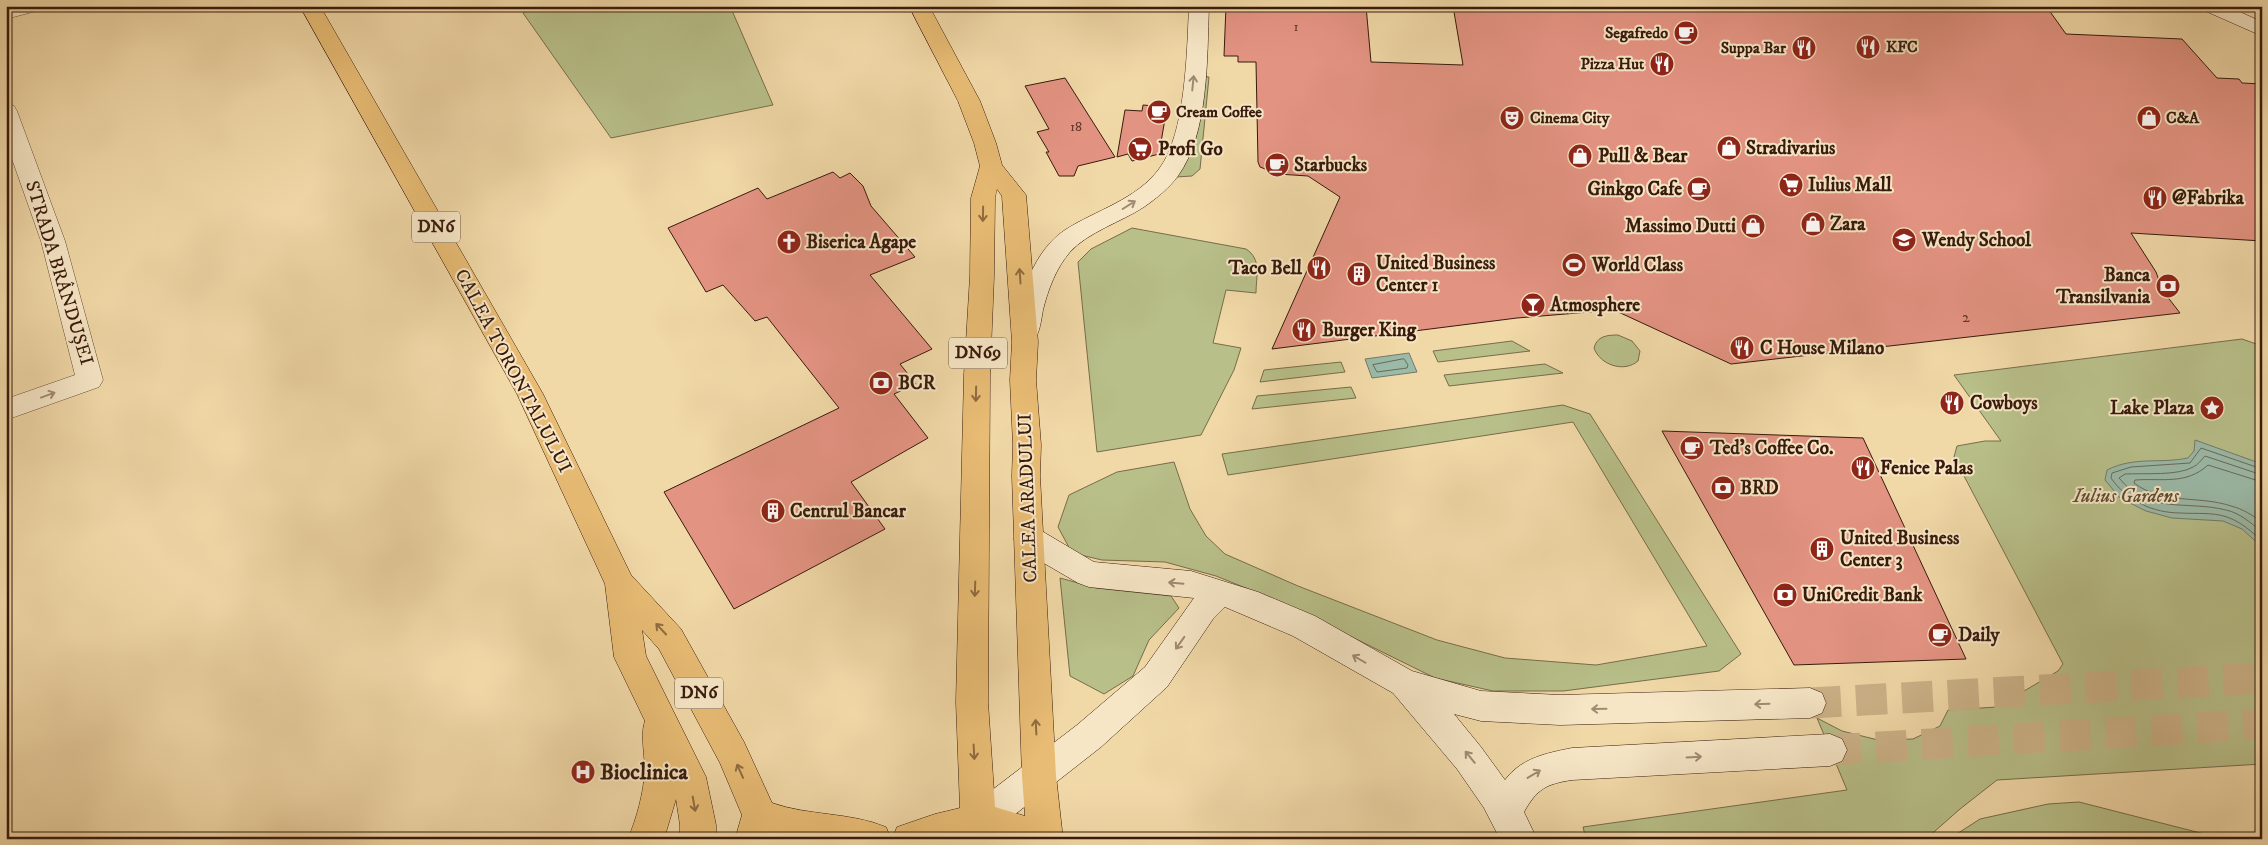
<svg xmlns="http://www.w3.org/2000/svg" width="2268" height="845" font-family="'IM FELL DW Pica',serif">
	<rect width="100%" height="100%" fill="#f1d8a7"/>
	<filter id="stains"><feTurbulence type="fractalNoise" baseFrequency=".004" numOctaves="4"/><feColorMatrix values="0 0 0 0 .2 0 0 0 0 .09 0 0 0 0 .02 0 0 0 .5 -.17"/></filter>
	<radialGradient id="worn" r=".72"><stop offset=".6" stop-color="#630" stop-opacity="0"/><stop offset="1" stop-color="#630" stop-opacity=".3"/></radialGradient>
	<g fill="#b8bf89" stroke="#786c4a">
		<path d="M542 6H730L773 105 611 138 523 13Z"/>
		<path d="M1201 76 1209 77 1200 169 1192 176 1176 177Z"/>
		<path d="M1132 228 1246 249C1262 259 1256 277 1256 293L1226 290 1213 343 1241 348 1234 370 1201 435 1097 452 1078 262 1091 249Z"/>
		<path d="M1618 335 1632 341 1640 351 1638 361C1624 373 1600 365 1594 348 1597 336 1607 335 1618 335Z"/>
		<path d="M2242 339 2262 346V764L1997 780 1960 809 1926 839H1586L1583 827 1847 790 1817 718 1842 731 1878 740 1913 739 1940 726 1948 710 1997 707 2058 671 2063 664 1954 457 1957 446 1985 441H2001L1954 375Z"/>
		<path d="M1512 341 1530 351 1438 362 1433 351Z"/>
		<path d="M1341 362 1345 372 1260 382 1264 370Z"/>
		<path d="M1545 364 1563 373 1449 386 1444 375Z"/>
		<path d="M1351 387 1356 398 1252 409 1257 396Z"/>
		<path d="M1563 405 1590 414 1741 654 1719 671 1563 691H1493L1435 678 1283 603 1216 576 1165 562 1102 560 1072 553 1058 527 1069 495 1117 472 1174 462 1190 509 1206 536 1225 554 1298 586 1437 640 1505 658 1596 665 1707 646 1573 422 1228 475 1222 454Z"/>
		<path d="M1060 578 1096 588 1171 596 1179 608 1149 640 1133 676 1104 694 1070 676Z"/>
		<path d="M2079 802 2224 839H1949L1980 819 2048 804Z"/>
	</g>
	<g fill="#9bbaa8" stroke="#737a6a">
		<path d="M1409 353 1417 372 1372 378 1365 359Z"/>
		<path d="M2195 440 2262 464V547L2242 529 2223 521 2172 518 2146 511 2120 498 2105 480 2107 470C2135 456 2159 464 2188 458L2194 451Z"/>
	</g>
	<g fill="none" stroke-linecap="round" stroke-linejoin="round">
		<g stroke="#6a6a5a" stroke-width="1">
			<path d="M1404 359 1408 365 1407 368 1377 372 1373 365Z"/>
			<path d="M2262 469 2201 448 2190 463 2131 467 2112 473 2111 478C2127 501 2153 513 2181 513 2196 514 2212 512 2227 517 2241 522 2251 531 2262 541"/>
			<path d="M2262 475 2205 456C2201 460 2198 465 2193 467 2178 476 2144 473 2125 474L2119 478C2149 515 2186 500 2226 510 2240 513 2251 523 2262 532"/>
			<path d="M2262 482 2208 465C2186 485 2163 478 2135 480L2134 483C2163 505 2198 495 2231 506 2243 509 2252 515 2262 522"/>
		</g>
	</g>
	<g fill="#e39382" stroke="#381a0c">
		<path d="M1226 6H1366L1371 62 1463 65 1453 6H2046L2066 34 2182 39 2217 78 2239 79 2242 83 2262 84V241L2131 233 2156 272 2163 291 2180 313 1731 364 1614 310 1517 318 1272 349 1340 197 1308 176 1278 174 1260 167 1258 162 1256 62H1238V56H1224Z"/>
		<path d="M1065 78 1115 157 1078 166 1074 176H1059L1046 152H1049L1037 132 1049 129 1025 86Z"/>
		<path d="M1143 105 1167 107 1159 154 1132 161 1128 154 1117 157 1125 110 1142 111Z"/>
		<path d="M833 172 840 178 850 173 863 186 871 206 915 257 870 275 932 349 900 364 916 384 894 394 928 438 851 482 885 529 734 609 664 492 839 408 767 317 755 321 723 285 706 292 668 228 758 188 767 199Z"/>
		<path d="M1662 431 1863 438 1966 659 1794 665Z"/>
	</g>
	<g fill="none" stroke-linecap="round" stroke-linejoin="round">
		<g stroke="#ccb288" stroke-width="31" stroke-dasharray="31 15" stroke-linecap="butt">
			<path d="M1810 703 2262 678"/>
			<path d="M1830 750 2262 724"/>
		</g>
		<defs>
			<g id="street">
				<path d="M43 6 40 10 6 19V7Z"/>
				<path d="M6 105 14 106 17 111 65 241 103 380 99 387 6 420V399L75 375 41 241 6 142Z"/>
			</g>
			<g id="secondary">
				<path d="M1189 6H1209C1207 58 1209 133 1178 176 1169 188 1157 198 1144 207 1121 222 1088 232 1070 252 1056 268 1048 290 1043 310 1041 321 1040 331 1035 339L1026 342 1017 339 1013 333C1019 298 1033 251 1065 230 1096 210 1136 200 1159 169 1186 134 1187 50 1189 6Z"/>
				<path d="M2200 6H2227L2262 22V36L2203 10Z"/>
				<path d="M1029 527 1040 530 1094 562 1191 571 1258 592 1315 616 1412 671 1481 691 1560 695 1810 688 1822 693 1826 703 1822 713 1810 718 1560 725 1481 721 1454 714 1481 747 1505 780C1521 758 1547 753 1572 748L1830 734 1842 739 1847 750 1842 761 1830 766 1572 780C1546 784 1537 789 1524 812L1537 839H1500L1484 808 1457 769 1393 693 1293 636 1225 607 1213 619 1167 687 1101 747 990 834 978 839 966 834 960 822 966 810 1077 725 1145 667 1194 598 1089 587 1078 583 1018 548 1014 539 1018 530Z"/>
			</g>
			<g id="primary">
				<path d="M300 6H320L543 394 631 575 681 629 744 742 772 803C809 816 850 812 886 827L891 839H779L772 836 771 839H735L742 815 720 763 659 649 642 630 646 656 706 777 716 825V839H680V825L676 799 664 839H628C637 817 643 795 645 771 645 757 640 733 645 721L614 657 605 584 517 394Z"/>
				<path d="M909 6H929L980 101 996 143 1002 165 1026 195 1038 342 1036 380 1041 445 1040 476 1056 776 1063 839H892L897 827 935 814 960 808 956 702 964 375 970 276 971 198 980 166 974 143 958 101ZM997 189 1002 196 1012 342 1010 380 1013 445 1012 476 1022 776 1025 816 995 807 988 702 990 375 994 276 995 198Z"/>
			</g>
		</defs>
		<use href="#street" stroke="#664a33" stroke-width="1"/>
		<use href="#secondary" stroke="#381a0c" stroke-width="1"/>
		<use href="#primary" stroke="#381a0c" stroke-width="1"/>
		<use href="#street" fill="#f6e6c6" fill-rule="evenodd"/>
		<use href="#secondary" fill="#f6e6c6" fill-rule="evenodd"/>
		<use href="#primary" fill="#e8bc74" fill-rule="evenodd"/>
	</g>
	<defs><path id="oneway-shaft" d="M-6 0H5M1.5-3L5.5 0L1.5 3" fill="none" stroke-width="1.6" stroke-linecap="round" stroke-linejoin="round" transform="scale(1.25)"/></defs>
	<g stroke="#a08a72">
		<use href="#oneway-shaft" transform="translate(1193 83) rotate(-84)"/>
		<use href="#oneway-shaft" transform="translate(1129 205) rotate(-32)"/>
		<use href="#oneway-shaft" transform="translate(48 395) rotate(-20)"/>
		<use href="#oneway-shaft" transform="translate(1176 583) rotate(-175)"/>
		<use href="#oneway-shaft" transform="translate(1180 643) rotate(125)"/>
		<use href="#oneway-shaft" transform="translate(1359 659) rotate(-150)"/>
		<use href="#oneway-shaft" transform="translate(1762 704) rotate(178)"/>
		<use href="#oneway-shaft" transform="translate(1599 709) rotate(179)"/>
		<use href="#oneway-shaft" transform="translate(1470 757) rotate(-129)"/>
		<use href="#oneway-shaft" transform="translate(1694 757) rotate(-3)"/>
		<use href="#oneway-shaft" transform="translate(1534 774) rotate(-31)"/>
	</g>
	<g stroke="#906b40">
		<use href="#oneway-shaft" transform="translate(983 214) rotate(91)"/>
		<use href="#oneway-shaft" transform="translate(1020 276) rotate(-94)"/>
		<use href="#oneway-shaft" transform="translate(976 394) rotate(91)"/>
		<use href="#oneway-shaft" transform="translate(975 589) rotate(92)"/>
		<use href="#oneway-shaft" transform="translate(661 629) rotate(-133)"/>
		<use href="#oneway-shaft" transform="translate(1036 727) rotate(-93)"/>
		<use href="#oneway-shaft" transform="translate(974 752) rotate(87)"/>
		<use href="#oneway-shaft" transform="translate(740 771) rotate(-114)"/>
		<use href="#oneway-shaft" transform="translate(694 804) rotate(80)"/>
	</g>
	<defs>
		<symbol id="cafe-disc" viewBox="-11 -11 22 22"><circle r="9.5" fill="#8f2418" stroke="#f6e6c6"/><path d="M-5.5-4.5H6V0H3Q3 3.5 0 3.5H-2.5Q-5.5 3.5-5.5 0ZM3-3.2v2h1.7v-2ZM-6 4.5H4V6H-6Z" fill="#fff"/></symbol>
		<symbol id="restaurant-disc" viewBox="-11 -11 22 22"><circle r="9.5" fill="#8f2418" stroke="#f6e6c6"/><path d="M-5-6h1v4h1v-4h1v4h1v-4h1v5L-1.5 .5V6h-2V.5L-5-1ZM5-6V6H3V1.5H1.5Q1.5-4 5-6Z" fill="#fff"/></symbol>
		<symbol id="theatre-disc" viewBox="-11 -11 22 22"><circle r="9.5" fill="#8f2418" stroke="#f6e6c6"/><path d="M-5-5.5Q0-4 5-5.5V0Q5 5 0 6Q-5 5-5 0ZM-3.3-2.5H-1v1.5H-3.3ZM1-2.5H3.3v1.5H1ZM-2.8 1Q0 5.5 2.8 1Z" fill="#fff"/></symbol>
		<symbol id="shop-disc" viewBox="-11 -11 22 22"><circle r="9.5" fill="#8f2418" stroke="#f6e6c6"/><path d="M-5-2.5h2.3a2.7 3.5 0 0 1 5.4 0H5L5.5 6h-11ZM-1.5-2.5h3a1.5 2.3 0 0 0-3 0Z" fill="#fff"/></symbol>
		<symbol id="supermarket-disc" viewBox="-11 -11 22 22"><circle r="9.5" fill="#8f2418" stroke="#f6e6c6"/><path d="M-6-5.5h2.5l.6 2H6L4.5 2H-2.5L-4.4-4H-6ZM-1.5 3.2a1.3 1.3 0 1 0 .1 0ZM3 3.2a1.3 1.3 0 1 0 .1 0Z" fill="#fff"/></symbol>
		<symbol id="school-disc" viewBox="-11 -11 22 22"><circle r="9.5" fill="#8f2418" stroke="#f6e6c6"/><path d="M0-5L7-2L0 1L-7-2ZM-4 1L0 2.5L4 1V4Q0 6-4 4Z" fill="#fff"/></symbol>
		<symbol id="church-disc" viewBox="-11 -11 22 22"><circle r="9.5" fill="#8f2418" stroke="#f6e6c6"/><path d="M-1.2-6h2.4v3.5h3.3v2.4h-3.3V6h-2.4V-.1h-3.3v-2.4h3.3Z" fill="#fff"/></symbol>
		<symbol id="stadium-disc" viewBox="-11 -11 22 22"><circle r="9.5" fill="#8f2418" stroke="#f6e6c6"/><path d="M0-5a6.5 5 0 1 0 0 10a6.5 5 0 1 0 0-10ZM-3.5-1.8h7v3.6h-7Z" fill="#fff"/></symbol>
		<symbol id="building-disc" viewBox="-11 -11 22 22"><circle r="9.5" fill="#8f2418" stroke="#f6e6c6"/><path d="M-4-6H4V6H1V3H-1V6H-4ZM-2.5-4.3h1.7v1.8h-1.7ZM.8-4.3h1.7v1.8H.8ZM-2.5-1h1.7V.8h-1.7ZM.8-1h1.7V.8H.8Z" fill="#fff"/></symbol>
		<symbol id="bank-disc" viewBox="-11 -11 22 22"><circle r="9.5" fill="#8f2418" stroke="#f6e6c6"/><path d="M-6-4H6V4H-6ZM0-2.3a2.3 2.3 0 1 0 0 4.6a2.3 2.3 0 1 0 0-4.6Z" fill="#fff"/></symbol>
		<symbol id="bar-disc" viewBox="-11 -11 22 22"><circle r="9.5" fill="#8f2418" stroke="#f6e6c6"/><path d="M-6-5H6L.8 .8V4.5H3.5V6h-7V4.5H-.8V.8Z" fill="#fff"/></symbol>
		<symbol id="sight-disc" viewBox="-11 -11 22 22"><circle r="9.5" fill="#8f2418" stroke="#f6e6c6"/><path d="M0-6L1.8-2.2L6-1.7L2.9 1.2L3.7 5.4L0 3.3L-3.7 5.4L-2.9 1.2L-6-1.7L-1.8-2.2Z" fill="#fff"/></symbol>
		<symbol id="hospital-disc" viewBox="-11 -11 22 22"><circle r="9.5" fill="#8f2418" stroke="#f6e6c6"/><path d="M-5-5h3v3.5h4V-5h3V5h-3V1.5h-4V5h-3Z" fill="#fff"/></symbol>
	</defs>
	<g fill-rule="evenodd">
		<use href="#cafe-disc" x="1672" y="19" width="28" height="28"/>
		<use href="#restaurant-disc" x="1854" y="33" width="28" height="28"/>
		<use href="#restaurant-disc" x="1790" y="34" width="28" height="28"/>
		<use href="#restaurant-disc" x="1648" y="50" width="28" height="28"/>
		<use href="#cafe-disc" x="1145" y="98" width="28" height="28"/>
		<use href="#theatre-disc" x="1498" y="104" width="28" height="28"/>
		<use href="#shop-disc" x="2135" y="104" width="28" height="28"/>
		<use href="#shop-disc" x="1715" y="134" width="28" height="28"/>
		<use href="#supermarket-disc" x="1126" y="135" width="28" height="28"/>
		<use href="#shop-disc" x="1566" y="142" width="28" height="28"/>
		<use href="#cafe-disc" x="1263" y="151" width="28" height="28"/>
		<use href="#supermarket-disc" x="1777" y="171" width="28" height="28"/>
		<use href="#cafe-disc" x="1685" y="175" width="28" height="28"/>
		<use href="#restaurant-disc" x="2141" y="184" width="28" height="28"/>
		<use href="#shop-disc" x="1799" y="210" width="28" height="28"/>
		<use href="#shop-disc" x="1739" y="212" width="28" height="28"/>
		<use href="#school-disc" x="1890" y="226" width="28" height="28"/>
		<use href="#church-disc" x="775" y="228" width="28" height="28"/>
		<use href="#stadium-disc" x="1560" y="251" width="28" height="28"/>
		<use href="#restaurant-disc" x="1305" y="254" width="28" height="28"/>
		<use href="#building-disc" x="1345" y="260" width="28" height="28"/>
		<use href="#bank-disc" x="2154" y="272" width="28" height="28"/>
		<use href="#bar-disc" x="1519" y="291" width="28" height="28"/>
		<use href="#restaurant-disc" x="1290" y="316" width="28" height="28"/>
		<use href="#restaurant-disc" x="1728" y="334" width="28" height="28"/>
		<use href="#bank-disc" x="867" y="369" width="28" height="28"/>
		<use href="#restaurant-disc" x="1938" y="389" width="28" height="28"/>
		<use href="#sight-disc" x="2198" y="394" width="28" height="28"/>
		<use href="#cafe-disc" x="1678" y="434" width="28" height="28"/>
		<use href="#restaurant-disc" x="1849" y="454" width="28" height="28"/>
		<use href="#bank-disc" x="1709" y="474" width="28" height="28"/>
		<use href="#building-disc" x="759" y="497" width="28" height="28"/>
		<use href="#building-disc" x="1808" y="535" width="28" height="28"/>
		<use href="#bank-disc" x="1771" y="581" width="28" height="28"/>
		<use href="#cafe-disc" x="1926" y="621" width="28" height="28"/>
		<use href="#hospital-disc" x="569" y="758" width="28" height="28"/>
	</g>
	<g text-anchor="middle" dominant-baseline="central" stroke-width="4" stroke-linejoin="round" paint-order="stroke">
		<g font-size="14" fill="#63382a">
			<text x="1296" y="27">1</text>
			<text x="1076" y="127">18</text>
		</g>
		<g font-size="16" font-weight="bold" fill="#381a0c" stroke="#f6e6c6" text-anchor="start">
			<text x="1668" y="33" text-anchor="end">Segafredo</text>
			<text x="1886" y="47">KFC</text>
			<text x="1786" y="48" text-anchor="end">Suppa Bar</text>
			<text x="1644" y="64" text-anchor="end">Pizza Hut</text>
			<text x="1176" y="112">Cream Coffee</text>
			<text x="1530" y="118">Cinema City</text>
			<text x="2166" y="118">C&amp;A</text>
		</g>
		<g font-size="16" fill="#63382a">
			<text x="1966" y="317">2</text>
		</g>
		<g fill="#f6e6c6" stroke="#715744" stroke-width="1">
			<rect x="412" y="211.5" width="48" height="31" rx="4"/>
			<rect x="949" y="337.5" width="58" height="31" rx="4"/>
			<rect x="675" y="677.5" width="48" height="31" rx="4"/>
		</g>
		<g font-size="18" font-weight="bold" fill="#381a0c">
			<text x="436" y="227">DN6</text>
			<text x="978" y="353">DN69</text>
			<text x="699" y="693">DN6</text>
		</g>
		<g font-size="19" font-weight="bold" fill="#381a0c" stroke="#f6e6c6" text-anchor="start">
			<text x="1746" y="148">Stradivarius</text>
			<text x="1158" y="149">Profi Go</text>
			<text x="1598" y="156">Pull &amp; Bear</text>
			<text x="1294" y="165">Starbucks</text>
			<text x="1808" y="185">Iulius Mall</text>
			<text x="1682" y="189" text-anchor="end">Ginkgo Cafe</text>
			<text x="2172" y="198">@Fabrika</text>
			<text x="1830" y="224">Zara</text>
			<text x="1736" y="226" text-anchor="end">Massimo Dutti</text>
			<text x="1922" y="240">Wendy School</text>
			<text x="806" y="242">Biserica Agape</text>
			<text x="1376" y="263">United Business<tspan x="1376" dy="22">Center 1</tspan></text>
			<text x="1592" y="265">World Class</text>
			<text x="1302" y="268" text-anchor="end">Taco Bell</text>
			<text x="2150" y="275" text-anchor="end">Banca<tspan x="2150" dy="22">Transilvania</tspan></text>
			<text x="1550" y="305">Atmosphere</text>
			<text x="1322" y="330">Burger King</text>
			<text x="1760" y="348">C House Milano</text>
			<text x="898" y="383">BCR</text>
			<text x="1970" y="403">Cowboys</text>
			<text x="2194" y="408" text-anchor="end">Lake Plaza</text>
			<text x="1710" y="448">Ted's Coffee Co.</text>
			<text x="1880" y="468">Fenice Palas</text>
			<text x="1740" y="488">BRD</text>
			<text x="790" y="511">Centrul Bancar</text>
			<text x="1840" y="538">United Business<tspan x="1840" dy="22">Center 3</tspan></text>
			<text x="1802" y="595">UniCredit Bank</text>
			<text x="1958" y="635">Daily</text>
		</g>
		<g font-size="19" fill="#381a0c" stroke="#f6e6c6">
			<text transform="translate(59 273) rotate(73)">STRADA BRÂNDUȘEI</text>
			<text transform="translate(513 371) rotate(62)">CALEA TORONTALULUI</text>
			<text transform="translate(1028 498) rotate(-92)">CALEA ARADULUI</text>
		</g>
		<g font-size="19" font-style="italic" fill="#5e4c32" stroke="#f6e6c6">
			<text x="2126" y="496">Iulius Gardens</text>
		</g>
		<g font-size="22" font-weight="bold" fill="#381a0c" stroke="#f6e6c6" text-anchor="start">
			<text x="600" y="772">Bioclinica</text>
		</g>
	</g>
	<rect width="2268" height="845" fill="none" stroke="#f1d8a7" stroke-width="25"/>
	<rect x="8" y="8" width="2253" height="830" fill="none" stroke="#381a0c" stroke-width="2.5"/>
	<rect x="12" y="12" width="2243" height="820" fill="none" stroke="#381a0c"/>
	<rect width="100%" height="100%" filter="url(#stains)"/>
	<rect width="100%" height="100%" fill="url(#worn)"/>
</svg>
